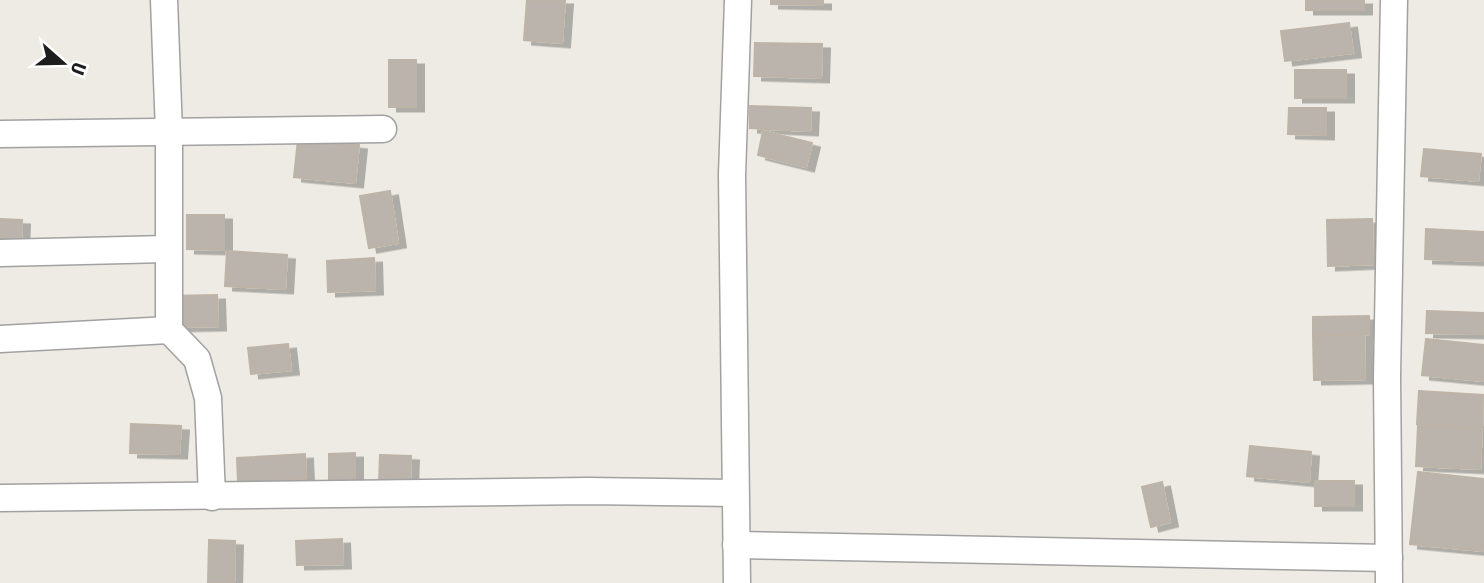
<svg xmlns="http://www.w3.org/2000/svg" width="1484" height="583" font-family="'Fira Sans Condensed',sans-serif">
	<defs>
		<filter id="shadow"><feDropShadow dx="8" dy="4.5" stdDeviation="0" flood-color="#0004"/></filter>
	</defs>
	<rect width="100%" height="100%" fill="#edebe3"/>
	<g fill="#bab4ad" stroke="#beb3a7" stroke-width="2" filter="url(#shadow)">
		<path d="M527 0H565L562 43 524 40Z"/>
		<path d="M771 0H823V5L771 4Z"/>
		<rect x="1306" y="0" width="58" height="10"/>
		<path d="M1349 23 1353 53 1285 61 1281 31Z"/>
		<path d="M755 43 822 44 821 78 754 76Z"/>
		<rect x="389" y="60" width="27" height="47"/>
		<rect x="1295" y="70" width="51" height="28"/>
		<path d="M750 106 811 108 810 131 750 128Z"/>
		<path d="M1289 108H1326V135L1288 134Z"/>
		<path d="M763 131 812 143 806 167 758 155Z"/>
		<path d="M298 139 359 145 355 183 294 177Z"/>
		<path d="M1424 149 1481 154 1478 181 1421 176Z"/>
		<path d="M390 191 398 243 369 248 360 196Z"/>
		<path d="M187 215H224V250L187 249Z"/>
		<path d="M0 219 22 220 21 248 0 247Z"/>
		<path d="M1372 219 1373 264 1328 266 1327 220Z"/>
		<path d="M1426 229 1484 232V261L1425 259Z"/>
		<path d="M227 251 287 255 285 289 225 286Z"/>
		<path d="M374 258 375 290 328 292 327 261Z"/>
		<path d="M217 295 218 326 169 327 168 296Z"/>
		<path d="M1427 311 1484 313V334L1426 333Z"/>
		<path d="M1369 316V334L1313 336V317Z"/>
		<path d="M1364 334 1365 379 1314 380 1313 336Z"/>
		<path d="M1426 339 1484 345V381L1422 375Z"/>
		<path d="M288 344 291 370 251 374 248 348Z"/>
		<path d="M1419 391 1483 395 1482 428 1417 424Z"/>
		<path d="M131 424 181 426 179 454 130 453Z"/>
		<path d="M1418 426 1482 428 1480 469 1416 466Z"/>
		<path d="M1250 446 1311 452 1309 482 1247 476Z"/>
		<path d="M355 453V486L329 487V454Z"/>
		<path d="M305 454 306 479 238 483 237 458Z"/>
		<path d="M380 455 411 456 410 484 379 483Z"/>
		<path d="M1418 472 1484 479V551L1410 544Z"/>
		<rect x="1315" y="481" width="39" height="25"/>
		<path d="M1162 482 1170 522 1151 527 1142 487Z"/>
		<path d="M342 539 343 564 297 565 296 541Z"/>
		<path d="M209 540 235 541 234 583H208Z"/>
	</g>
	<g fill="none" stroke-linecap="round" stroke-linejoin="round">
		<defs>
			<g id="street">
				<path d="M164 0 169 132V330L197 359 208 398 212 497"/>
				<path d="M0 134 383 129"/>
				<path d="M0 253 167 249"/>
				<path d="M0 339 169 330"/>
				<path d="M0 498 588 491 735 493"/>
				<path d="M736 545 1389 558"/>
				<path d="M737 583 732 175 738 0"/>
				<path d="M1389 583 1387 377 1394 0"/>
			</g>
		</defs>
		<use href="#street" stroke="#a1a1a1" stroke-width="29"/>
		<use href="#street" stroke="#fff" stroke-width="26"/>
	</g>
	<g transform="translate(63 63) rotate(110)" stroke="#ffffff" stroke-width="5" paint-order="stroke">
	<path d="M0-5L12 26L0 18L-12 26Z" fill="#1d1d1d"/>
	<text y="-10" font-size="19" font-weight="bold" text-anchor="middle" fill="#1d1d1d">U</text>
	</g>
</svg>
